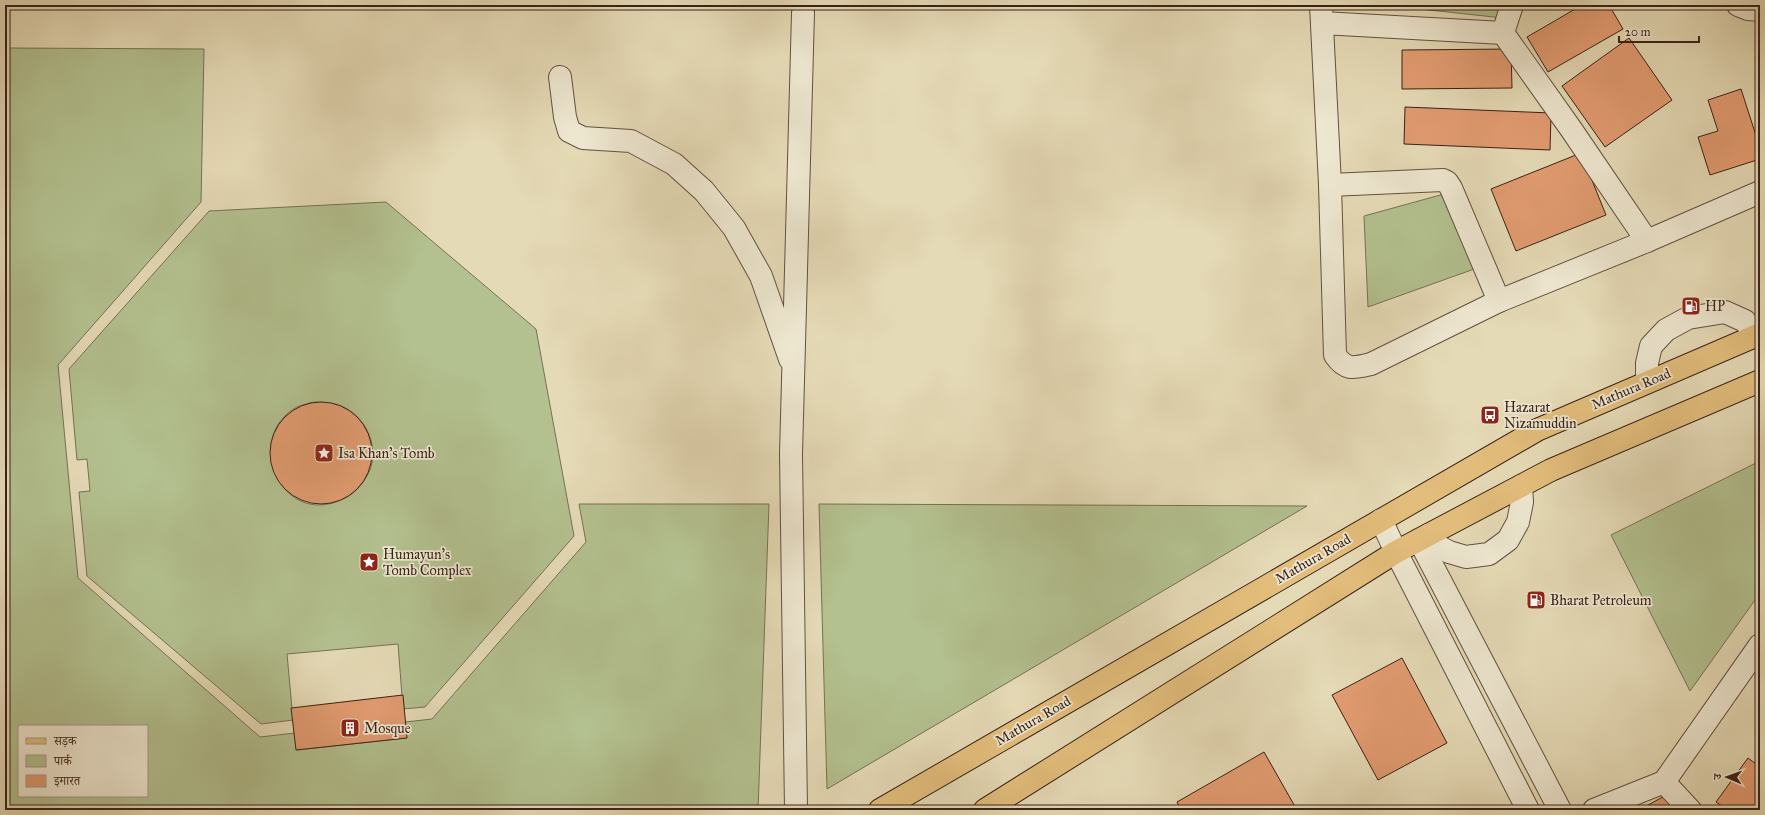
<svg xmlns="http://www.w3.org/2000/svg" width="1765" height="815" font-family="'IM FELL Great Primer','Noto Serif Devanagari',serif">
	<rect width="100%" height="100%" fill="#e5dab6"/>
	<filter id="stains"><feTurbulence type="fractalNoise" baseFrequency=".005" numOctaves="4"/><feColorMatrix values="0 0 0 0 .2 0 0 0 0 .09 0 0 0 0 .02 0 0 0 .5 -.17"/></filter>
	<radialGradient id="worn" r=".72"><stop offset=".6" stop-color="#630" stop-opacity="0"/><stop offset="1" stop-color="#630" stop-opacity=".3"/></radialGradient>
	<g fill="#b3c08f" stroke="#767154" fill-rule="evenodd">
		<path d="M1383 5H1504L1503 18Z"/>
		<path d="M5 48 204 49 201 202 58 365 78 578 260 737 295 733 297 750 406 738 405 722 432 719 586 542 579 504H769L758 810H5ZM19 726H147V796H19Z"/>
		<path d="M1444 194 1477 268 1368 307 1364 216Z"/>
		<path d="M386 202 536 329 574 536 425 707 403 709 398 644 287 654 293 720 261 724 87 576 79 492 90 491 87 459 77 460 69 369 209 211ZM314 402C327 402 339 403 349 410 370 423 380 454 367 476 359 490 350 497 336 502 278 522 244 436 297 407 302 405 309 403 314 402Z"/>
		<path d="M1760 461V593L1690 691 1611 535Z"/>
		<path d="M819 504 1307 506 827 789Z"/>
	</g>
	<g fill="#e29c71" stroke="#382219">
		<path d="M1582 5H1609L1623 29 1548 72 1527 37Z"/>
		<path d="M1629 38 1672 100 1605 147 1562 86Z"/>
		<path d="M1511 49 1512 88 1402 89V50Z"/>
		<path d="M1741 89 1760 148V159L1710 175 1698 137 1718 131 1708 100Z"/>
		<path d="M1405 107 1551 113 1550 150 1404 144Z"/>
		<path d="M1581 153 1606 215 1516 251 1491 189Z"/>
		<circle cx="321" cy="453" r="51"/>
		<path d="M1402 658 1447 743 1378 780 1332 695Z"/>
		<path d="M403 695 407 738 296 750 291 708Z"/>
		<path d="M1264 752 1297 810H1181L1177 802Z"/>
		<path d="M1748 758 1760 767V810H1728L1716 802Z"/>
		<path d="M1670 793 1679 810H1639Z"/>
	</g>
	<g fill="none" stroke-linecap="round" stroke-linejoin="round">
		<defs>
			<g id="minor">
				<path d="M1321 5 1330 185 1335 355C1346 371 1354 368 1371 364L1499 301 1647 241 1760 192"/>
				<path d="M1738 5 1748 9 1760 10"/>
				<path d="M1322 23 1503 33 1512 5"/>
				<path d="M1503 33 1571 129 1647 241"/>
				<path d="M560 77 565 117 569 131 583 138 631 141 674 164 704 191 734 228 761 276 790 359"/>
				<path d="M1330 185 1443 180 1447 182 1451 188 1499 301"/>
				<path d="M1647 382V363L1651 346 1666 330 1688 318 1725 312 1745 321 1756 336"/>
				<path d="M1381 520 1396 552 1528 810"/>
				<path d="M1428 535 1436 545 1449 552 1466 557 1489 554 1508 540 1518 522 1522 502 1521 486"/>
				<path d="M1419 540 1560 810"/>
				<path d="M1664 782 1690 810"/>
				<path d="M796 810 791 454 803 13"/>
				<path d="M1594 810 1664 782 1760 645"/>
			</g>
			<g id="major">
				<path d="M880 810 1537 430 1760 334"/>
				<path d="M985 810 1396 552 1551 470 1760 381"/>
			</g>
		</defs>
		<use href="#minor" stroke="#635040" stroke-width="24"/>
		<use href="#major" stroke="#382219" stroke-width="24"/>
		<use href="#minor" stroke="#eee7d0" stroke-width="22"/>
		<use href="#major" stroke="#e2bd7b" stroke-width="22"/>
	</g>
	<defs>
		<symbol id="fuel-square" viewBox="-11 -11 22 22"><rect x="-9" y="-9" width="18" height="18" rx="4" fill="#8f2418" stroke="#eee7d0"/><path d="M-5.5-6h7V0h2V4h1.3V-2.5L3-4.5l.8-.8L6-3V5H2.5V1h-1V6h-7ZM-4.2-4.7v3.2H.2V-4.7Z" fill="#fff"/></symbol>
		<symbol id="bus-square" viewBox="-11 -11 22 22"><rect x="-9" y="-9" width="18" height="18" rx="4" fill="#8f2418" stroke="#eee7d0"/><path d="M-5-6H5V4H4V6H2V4H-2V6H-4V4H-5ZM-3.5-4V0h7V-4ZM-3.5 1.2v1.5H-2V1.2ZM2 1.2v1.5H3.5V1.2Z" fill="#fff"/></symbol>
		<symbol id="sight-square" viewBox="-11 -11 22 22"><rect x="-9" y="-9" width="18" height="18" rx="4" fill="#8f2418" stroke="#eee7d0"/><path d="M0-6L1.8-2.2L6-1.7L2.9 1.2L3.7 5.4L0 3.3L-3.7 5.4L-2.9 1.2L-6-1.7L-1.8-2.2Z" fill="#fff"/></symbol>
		<symbol id="building-square" viewBox="-11 -11 22 22"><rect x="-9" y="-9" width="18" height="18" rx="4" fill="#8f2418" stroke="#eee7d0"/><path d="M-4-6H4V6H1V3H-1V6H-4ZM-2.5-4.3h1.7v1.8h-1.7ZM.8-4.3h1.7v1.8H.8ZM-2.5-1h1.7V.8h-1.7ZM.8-1h1.7V.8H.8Z" fill="#fff"/></symbol>
	</defs>
	<g fill-rule="evenodd">
		<use href="#fuel-square" x="1680" y="295" width="22" height="22"/>
		<use href="#bus-square" x="1479" y="404" width="22" height="22"/>
		<use href="#sight-square" x="313" y="442" width="22" height="22"/>
		<use href="#sight-square" x="358" y="551" width="22" height="22"/>
		<use href="#fuel-square" x="1525" y="589" width="22" height="22"/>
		<use href="#building-square" x="339" y="717" width="22" height="22"/>
	</g>
	<g text-anchor="middle" dominant-baseline="central" stroke-width="3.5" stroke-linejoin="round" paint-order="stroke">
		<g font-size="14" fill="#382219" stroke="#eee7d0" text-anchor="start">
			<text x="1705" y="306">HP</text>
			<text x="1504" y="407">Hazarat<tspan x="1504" dy="16">Nizamuddin</tspan></text>
			<text x="338" y="453">Isa Khan's Tomb</text>
			<text x="383" y="554">Humayun's<tspan x="383" dy="16">Tomb Complex</tspan></text>
			<text x="1550" y="600">Bharat Petroleum</text>
			<text x="364" y="728">Mosque</text>
		</g>
		<g font-size="14" fill="#382219" stroke="#eee7d0">
			<text transform="translate(1631 389) rotate(-23)">Mathura Road</text>
			<text transform="translate(1313 559) rotate(-30)">Mathura Road</text>
			<text transform="translate(1033 721) rotate(-30)">Mathura Road</text>
		</g>
	</g>
	<rect width="1765" height="815" fill="none" stroke="#e5dab6" stroke-width="20"/>
	<rect x="6" y="6" width="1753" height="803" fill="none" stroke="#382219" stroke-width="2"/>
	<rect x="10" y="10" width="1745" height="795" fill="none" stroke="#382219"/>
	<rect x="18" y="725" width="130" height="72" fill="#eee7d0" stroke="#a59887"/>
	<rect x="26" y="738" width="20" height="6" fill="#e2bd7b" stroke="#a59887"/>
	<text x="54" y="745" font-size="12" fill="#382219">सड़क</text>
	<rect x="26" y="755" width="20" height="12" fill="#b3c08f" stroke="#a59887"/>
	<text x="54" y="765" font-size="12" fill="#382219">पार्क</text>
	<rect x="26" y="775" width="20" height="12" fill="#e29c71" stroke="#a59887"/>
	<text x="54" y="785" font-size="12" fill="#382219">इमारत</text>
	<g transform="translate(1727 777) rotate(272)" stroke="#eee7d0" stroke-width="3" paint-order="stroke">
	<path d="M0-3L7 15L0 10L-7 15Z" fill="#382219"/>
	<text y="-6" font-size="11" font-weight="bold" text-anchor="middle" fill="#382219">उ</text>
	</g>
	<path d="M1619 36v6h80v-6" fill="none" stroke="#382219" stroke-width="2"/>
	<text x="1625" y="36" font-size="12" fill="#382219" stroke="#eee7d0" stroke-width="3" paint-order="stroke">20 m</text>
	<rect width="100%" height="100%" filter="url(#stains)"/>
	<rect width="100%" height="100%" fill="url(#worn)"/>
</svg>
